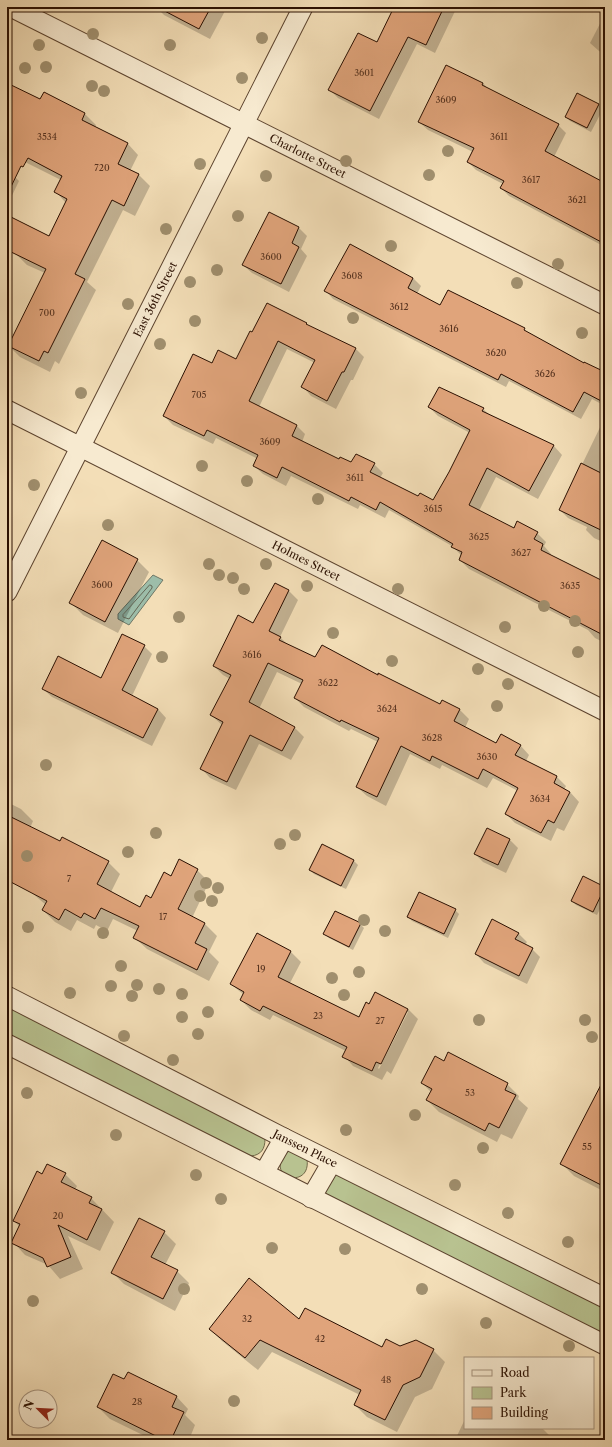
<svg xmlns="http://www.w3.org/2000/svg" width="612" height="1447" font-family="'Libre Caslon Text',serif">
	<rect width="100%" height="100%" fill="#f3deb7"/>
	<filter id="stains"><feTurbulence type="fractalNoise" baseFrequency=".005" numOctaves="4"/><feColorMatrix values="0 0 0 0 .2 0 0 0 0 .09 0 0 0 0 .02 0 0 0 .5 -.17"/></filter>
	<radialGradient id="worn" r=".72"><stop offset=".6" stop-color="#630" stop-opacity="0"/><stop offset="1" stop-color="#630" stop-opacity=".3"/></radialGradient>
	<g fill="#b8c290" stroke="#716848">
		<path d="M7 1004 265 1139C265 1149 261 1155 251 1156L7 1035Z"/>
		<path d="M292 1150 307 1159C311 1187 274 1180 281 1161 283 1155 286 1152 292 1150Z"/>
		<path d="M337 1173 605 1304V1336L328 1196 325 1192 327 1180Z"/>
	</g>
	<path fill="#9dbda9" stroke="#6f7766" d="M153 575 163 580 129 625 118 619V614Z"/>
	<g fill="#0003" fill-rule="evenodd">
		<path d="M156 7H221L225 11 210 39 164 15Z"/>
		<path d="M395 7H457L435 53 417 44 379 119 338 98 330 90 377 44Z"/>
		<path d="M605 14V54L599 51 590 43Z"/>
		<path d="M483 83 488 89 558 125 566 133 554 157 605 183V247L509 196 501 188 503 184 476 170 468 162 473 152 428 130 419 122Z"/>
		<path d="M7 84 40 101 44 93 85 114 96 125 95 128 128 144 138 155 130 171 139 175 150 186 135 216 123 210 87 282 96 290 59 364 55 361 50 372 20 357 9 346 45 273 27 265 16 254 49 237 66 203 56 192 61 180 25 162 7 135Z"/>
		<path d="M578 94 599 105 603 109 591 132 570 121 566 117Z"/>
		<path d="M7 173 15 177 19 181 7 206Z"/>
		<path d="M269 213 299 228 307 236 301 249 307 256 289 292 252 273 243 265Z"/>
		<path d="M413 278 421 286 417 294 440 306 524 329 530 335 584 364 605 373V406L592 399 581 419 509 381 506 387 333 299 326 291Z"/>
		<path d="M306 323 311 328 355 348 364 357 353 380H351L336 409 311 396 303 387 315 363 287 349 259 407 297 426 305 434 302 442 339 461 352 464H374L383 473 380 478 419 497 433 501 450 472 470 433 438 416 429 407 483 409 490 415 554 446 562 455 538 499 496 477 479 511 514 530 537 533 546 542 544 546 551 554 550 556 605 584V643L595 638 588 630 469 569 460 560 462 556 452 546 389 510 385 518 360 505 358 509 291 476 286 486 263 474 254 466 258 459 216 438 213 444 173 425 164 416 212 364 237 360 253 333Z"/>
		<path d="M605 417V543L594 538 586 530 587 527 568 518 560 510Z"/>
		<path d="M137 560 149 572 118 633 83 615 71 603Z"/>
		<path d="M275 584 289 591 298 600 280 637 287 644 316 658 378 676 441 705 443 701 460 710 469 719 465 728 497 744 520 745 529 755 526 761 557 777 566 786 564 790 570 792 579 802 564 831 557 828 551 841 515 823 506 814 518 791 493 778 487 788 442 765 440 769 410 754 386 806 367 796 357 787 378 742 351 729 349 731 304 707 295 698 302 684 277 672 259 709 294 727 304 737 291 760 259 744 236 790 210 778 201 768 222 725 211 715 230 679 223 675 214 666 254 624Z"/>
		<path d="M144 646 152 654 132 696 158 709 166 718 152 746 52 697 43 689 102 679Z"/>
		<path d="M7 802 21 809 33 821 30 828 60 843 108 862 120 874 111 892 140 908 152 899 171 877 197 870 209 882 192 918 205 924 217 936 209 952 219 962 209 981 147 949 134 937 138 931 113 919 107 931 96 925 94 929 77 920 71 931 55 922 43 910 46 905 32 893 7 880ZM195 873H197L176 914 175 913Z"/>
		<path d="M487 829 510 840 518 848 506 873 483 862 475 854Z"/>
		<path d="M322 845 354 861 358 865 346 889 314 874 310 870Z"/>
		<path d="M583 878 605 889V899L597 915 576 905 572 901Z"/>
		<path d="M455 910 459 914 448 938 412 921 408 917Z"/>
		<path d="M360 924 364 928 353 950 329 938 325 934Z"/>
		<path d="M518 933 527 942 525 945 532 949 540 957 527 984 484 963 476 954Z"/>
		<path d="M257 934 291 952 301 962 290 983 360 1018 370 1005 408 1009 418 1019 391 1074 387 1071 382 1080 353 1066 344 1056 346 1051 273 1015 270 1020 251 1010 241 1000 244 995 231 984ZM406 1012H408L379 1069 378 1068Z"/>
		<path d="M444 1062 507 1084 519 1096 518 1099 528 1108 512 1139 501 1134 497 1142 439 1112 427 1100 431 1092 422 1083Z"/>
		<path d="M605 1107V1192L574 1176 562 1164Z"/>
		<path d="M65 1174 77 1186 75 1190 91 1198 114 1222 100 1251 68 1236 83 1269 60 1279 48 1265 25 1255 13 1242 20 1227 14 1221 43 1175Z"/>
		<path d="M164 1232 176 1244 165 1265 177 1271 189 1283 175 1311 124 1284 112 1272Z"/>
		<path d="M299 1321 383 1348H400L433 1350 445 1362 432 1389 415 1397 397 1432 367 1417 355 1405 360 1395 272 1352 258 1370 222 1341 210 1329Z"/>
		<path d="M176 1396 188 1409 185 1415 195 1425 189 1440H153L110 1419 98 1407Z"/>
		<path d="M465 1419V1428H542L554 1440H455Z"/>
	</g>
	<g fill="none" stroke-linecap="round" stroke-linejoin="round">
		<path stroke="#646655" stroke-width="1" d="M150 585 152 586V588L129 619 123 617V615Z"/>
	</g>
	<g fill="#e0a47b" stroke="#2a0f01">
		<path d="M157 7H211L199 29Z"/>
		<path d="M394 7H444L426 45 408 37 370 111 328 90 358 33 377 42Z"/>
		<path d="M446 65 483 83 482 85 559 124 545 151 605 183V244L500 188 504 181 467 162 474 148 418 122Z"/>
		<path d="M7 83 40 99 44 92 85 113 82 120 128 143 118 164 139 174 124 206 112 200 75 274 85 279 48 353 44 351 39 361 8 346 46 269 7 250V215L49 236 67 199 54 192 62 176 28 158 23 167 21 166 7 195Z"/>
		<path d="M577 93 599 104 587 128 565 117Z"/>
		<path d="M269 212 299 227 292 243 299 247 281 284 242 265Z"/>
		<path d="M350 244 413 278 408 288 440 305 448 290 525 328 524 330 584 363V362L605 372V403L584 392 573 412 501 374 498 380 324 291Z"/>
		<path d="M267 303 307 323 306 324 356 348 344 372H342L327 401 301 387 315 360 278 341 249 401 297 425 292 436 339 459 340 457 351 462 356 454 375 463 370 472 418 496 420 493 433 500 449 472 470 430 428 407 439 387 484 408 482 411 554 445 529 491 487 468 469 505 514 528 517 521 538 532 534 539 543 544 541 550 605 582V636L459 560 462 552 451 547 453 544 380 502 376 510 351 497 349 501 282 467 277 478 253 466 258 455 207 430 204 436 163 416 193 354 212 363 218 350 236 359 250 331 252 332Z"/>
		<path d="M581 463 605 475V532L559 510Z"/>
		<path d="M102 540 138 559 105 622 69 603Z"/>
		<path d="M275 583 289 590 269 631 281 637 279 640 315 657 322 645 378 675V673L440 704 442 700 460 709 454 721 496 743 501 734 521 745 515 755 557 776 554 783 570 792 554 823 548 820 541 833 505 814 518 788 483 769 478 779 432 756 430 761 401 746 377 797 356 787 379 738 341 720 340 722 294 698 303 680 268 663 249 702 295 727 282 751 250 735 227 782 200 769 223 722 210 715 231 675 213 666 238 615 253 623Z"/>
		<path d="M122 634 145 645 122 690 158 709 143 738 42 689 58 656 101 678Z"/>
		<path d="M7 815 60 841 62 837 109 861 97 884 140 907 146 895 151 898 164 872 171 876 179 859 198 869 178 909 205 923 195 943 207 949 197 970 133 938 139 926 101 908 95 919 84 913 81 918 65 909 59 920 42 910 47 901 7 880Z"/>
		<path d="M487 828 510 839 498 865 474 854Z"/>
		<path d="M322 844 354 860 341 886 309 870Z"/>
		<path d="M583 876 605 887 593 912 571 901Z"/>
		<path d="M419 892 456 909 444 934 407 917Z"/>
		<path d="M335 911 361 923 349 947 323 934Z"/>
		<path d="M492 919 519 933 515 939 533 948 519 976 475 954Z"/>
		<path d="M257 933 291 951 278 977 359 1017 366 1002 369 1004 375 992 408 1009 381 1064 376 1062 372 1071 342 1057 347 1047 263 1006 260 1011 240 1000 244 992 230 984Z"/>
		<path d="M448 1052 508 1083 505 1090 516 1095 499 1128 489 1123 485 1131 426 1100 432 1089 421 1083 435 1056 444 1061Z"/>
		<path d="M605 1077V1187L560 1164Z"/>
		<path d="M47 1164 66 1173 61 1182 92 1197 89 1203 102 1209 87 1240 58 1225 71 1257 47 1267 43 1258 11 1243 20 1224 13 1221 37 1171 42 1174Z"/>
		<path d="M139 1218 165 1231 151 1257 178 1270 163 1299 111 1273Z"/>
		<path d="M249 1278 299 1319 305 1308 382 1347 386 1339 400 1346 416 1340 434 1349 420 1377 403 1385 385 1420 354 1405 361 1390 260 1340 245 1358 209 1329Z"/>
		<path d="M128 1372 177 1396 172 1407 184 1412 171 1440H164L97 1407 113 1374 124 1379Z"/>
	</g>
	<g fill="none" stroke-linecap="round" stroke-linejoin="round">
		<defs>
			<g id="minor">
				<path id="s1" d="M11 7 605 305"/>
				<path id="s2" d="M7 410 605 711"/>
				<path id="s3" d="M7 592 303 7"/>
				<path id="s4" d="M7 996 284 1138 605 1298"/>
				<path d="M7 1044 605 1345"/>
				<path d="M264 1173 284 1138"/>
				<path d="M311 1198 332 1162"/>
			</g>
		</defs>
		<use href="#minor" stroke="#5c432e" stroke-width="21"/>
		<use href="#minor" stroke="#f7ead0" stroke-width="19"/>
	</g>
	<g fill="#a08f6e">
		<circle cx="93" cy="34" r="6"/>
		<circle cx="262" cy="38" r="6"/>
		<circle cx="39" cy="45" r="6"/>
		<circle cx="170" cy="45" r="6"/>
		<circle cx="46" cy="67" r="6"/>
		<circle cx="25" cy="68" r="6"/>
		<circle cx="242" cy="78" r="6"/>
		<circle cx="92" cy="86" r="6"/>
		<circle cx="104" cy="91" r="6"/>
		<circle cx="448" cy="151" r="6"/>
		<circle cx="346" cy="161" r="6"/>
		<circle cx="200" cy="164" r="6"/>
		<circle cx="429" cy="175" r="6"/>
		<circle cx="266" cy="176" r="6"/>
		<circle cx="238" cy="216" r="6"/>
		<circle cx="166" cy="229" r="6"/>
		<circle cx="391" cy="246" r="6"/>
		<circle cx="558" cy="264" r="6"/>
		<circle cx="217" cy="270" r="6"/>
		<circle cx="190" cy="282" r="6"/>
		<circle cx="517" cy="283" r="6"/>
		<circle cx="128" cy="304" r="6"/>
		<circle cx="353" cy="318" r="6"/>
		<circle cx="195" cy="321" r="6"/>
		<circle cx="582" cy="333" r="6"/>
		<circle cx="160" cy="344" r="6"/>
		<circle cx="81" cy="393" r="6"/>
		<circle cx="202" cy="466" r="6"/>
		<circle cx="247" cy="481" r="6"/>
		<circle cx="34" cy="485" r="6"/>
		<circle cx="318" cy="499" r="6"/>
		<circle cx="108" cy="525" r="6"/>
		<circle cx="209" cy="564" r="6"/>
		<circle cx="266" cy="564" r="6"/>
		<circle cx="219" cy="575" r="6"/>
		<circle cx="233" cy="578" r="6"/>
		<circle cx="307" cy="586" r="6"/>
		<circle cx="244" cy="589" r="6"/>
		<circle cx="398" cy="589" r="6"/>
		<circle cx="544" cy="606" r="6"/>
		<circle cx="179" cy="617" r="6"/>
		<circle cx="575" cy="621" r="6"/>
		<circle cx="505" cy="627" r="6"/>
		<circle cx="333" cy="633" r="6"/>
		<circle cx="578" cy="652" r="6"/>
		<circle cx="162" cy="657" r="6"/>
		<circle cx="392" cy="661" r="6"/>
		<circle cx="478" cy="669" r="6"/>
		<circle cx="508" cy="684" r="6"/>
		<circle cx="497" cy="706" r="6"/>
		<circle cx="46" cy="765" r="6"/>
		<circle cx="156" cy="833" r="6"/>
		<circle cx="295" cy="835" r="6"/>
		<circle cx="280" cy="844" r="6"/>
		<circle cx="128" cy="852" r="6"/>
		<circle cx="27" cy="856" r="6"/>
		<circle cx="206" cy="883" r="6"/>
		<circle cx="218" cy="888" r="6"/>
		<circle cx="200" cy="896" r="6"/>
		<circle cx="212" cy="901" r="6"/>
		<circle cx="364" cy="920" r="6"/>
		<circle cx="28" cy="927" r="6"/>
		<circle cx="385" cy="931" r="6"/>
		<circle cx="103" cy="933" r="6"/>
		<circle cx="121" cy="966" r="6"/>
		<circle cx="359" cy="972" r="6"/>
		<circle cx="332" cy="978" r="6"/>
		<circle cx="137" cy="985" r="6"/>
		<circle cx="111" cy="986" r="6"/>
		<circle cx="159" cy="989" r="6"/>
		<circle cx="70" cy="993" r="6"/>
		<circle cx="182" cy="994" r="6"/>
		<circle cx="344" cy="995" r="6"/>
		<circle cx="132" cy="996" r="6"/>
		<circle cx="208" cy="1012" r="6"/>
		<circle cx="182" cy="1017" r="6"/>
		<circle cx="479" cy="1020" r="6"/>
		<circle cx="585" cy="1020" r="6"/>
		<circle cx="198" cy="1034" r="6"/>
		<circle cx="124" cy="1036" r="6"/>
		<circle cx="592" cy="1037" r="6"/>
		<circle cx="173" cy="1060" r="6"/>
		<circle cx="27" cy="1093" r="6"/>
		<circle cx="415" cy="1115" r="6"/>
		<circle cx="346" cy="1130" r="6"/>
		<circle cx="116" cy="1135" r="6"/>
		<circle cx="483" cy="1148" r="6"/>
		<circle cx="196" cy="1175" r="6"/>
		<circle cx="455" cy="1185" r="6"/>
		<circle cx="221" cy="1199" r="6"/>
		<circle cx="508" cy="1213" r="6"/>
		<circle cx="568" cy="1242" r="6"/>
		<circle cx="272" cy="1248" r="6"/>
		<circle cx="345" cy="1249" r="6"/>
		<circle cx="184" cy="1289" r="6"/>
		<circle cx="422" cy="1289" r="6"/>
		<circle cx="33" cy="1301" r="6"/>
		<circle cx="486" cy="1323" r="6"/>
		<circle cx="569" cy="1346" r="6"/>
		<circle cx="234" cy="1401" r="6"/>
	</g>
	<g text-anchor="middle" dominant-baseline="central" stroke-width="3" stroke-linejoin="round" paint-order="stroke">
		<g font-size="9" fill="#583420">
			<text x="364" y="72">3601</text>
			<text x="446" y="99">3609</text>
			<text x="47" y="136">3534</text>
			<text x="499" y="136">3611</text>
			<text x="102" y="167">720</text>
			<text x="531" y="179">3617</text>
			<text x="577" y="199">3621</text>
			<text x="271" y="256">3600</text>
			<text x="352" y="275">3608</text>
			<text x="399" y="306">3612</text>
			<text x="47" y="312">700</text>
			<text x="449" y="328">3616</text>
			<text x="496" y="352">3620</text>
			<text x="545" y="373">3626</text>
			<text x="199" y="394">705</text>
			<text x="270" y="441">3609</text>
			<text x="355" y="477">3611</text>
			<text x="433" y="508">3615</text>
			<text x="479" y="536">3625</text>
			<text x="521" y="552">3627</text>
			<text x="102" y="584">3600</text>
			<text x="570" y="585">3635</text>
			<text x="252" y="654">3616</text>
			<text x="328" y="682">3622</text>
			<text x="387" y="708">3624</text>
			<text x="432" y="737">3628</text>
			<text x="487" y="756">3630</text>
			<text x="540" y="798">3634</text>
			<text x="69" y="878">7</text>
			<text x="163" y="916">17</text>
			<text x="261" y="968">19</text>
			<text x="318" y="1015">23</text>
			<text x="380" y="1020">27</text>
			<text x="470" y="1092">53</text>
			<text x="587" y="1146">55</text>
			<text x="58" y="1215">20</text>
			<text x="247" y="1318">32</text>
			<text x="320" y="1338">42</text>
			<text x="386" y="1379">48</text>
			<text x="137" y="1401">28</text>
		</g>
		<g font-size="11" fill="#2a0f01" stroke="#f7ead0">
			<text stroke="none"><textPath href="#s1" startOffset="332">Charlotte Street</textPath></text>
			<text stroke="none"><textPath href="#s3" startOffset="328">East 36th Street</textPath></text>
			<text stroke="none"><textPath href="#s2" startOffset="335">Holmes Street</textPath></text>
			<text stroke="none"><textPath href="#s4" startOffset="335">Janssen Place</textPath></text>
		</g>
	</g>
	<rect width="612" height="1447" fill="none" stroke="#f3deb7" stroke-width="24"/>
	<rect x="8" y="8" width="596" height="1431" fill="none" stroke="#2a0f01" stroke-width="2"/>
	<rect x="12" y="12" width="588" height="1423" fill="none" stroke="#2a0f01"/>
	<rect x="464" y="1357" width="130" height="72" fill="#f7ead0" stroke="#a5927d"/>
	<rect x="472" y="1370" width="20" height="6" fill="#f7ead0" stroke="#a5927d"/>
	<text x="500" y="1377" font-size="12" fill="#2a0f01">Road</text>
	<rect x="472" y="1387" width="20" height="12" fill="#b8c290" stroke="#a5927d"/>
	<text x="500" y="1397" font-size="12" fill="#2a0f01">Park</text>
	<rect x="472" y="1407" width="20" height="12" fill="#e0a47b" stroke="#a5927d"/>
	<text x="500" y="1417" font-size="12" fill="#2a0f01">Building</text>
	<g transform="translate(38 1409) rotate(294)"><circle r="19" fill="#f7ead0" stroke="#a5927d"/>
	<path d="M0-3L7 15L0 10L-7 15Z" fill="#8f2418"/>
	<text y="-6" font-size="11" font-weight="bold" text-anchor="middle" fill="#2a0f01">N</text>
	</g>
	<rect width="100%" height="100%" filter="url(#stains)"/>
	<rect width="100%" height="100%" fill="url(#worn)"/>
</svg>
